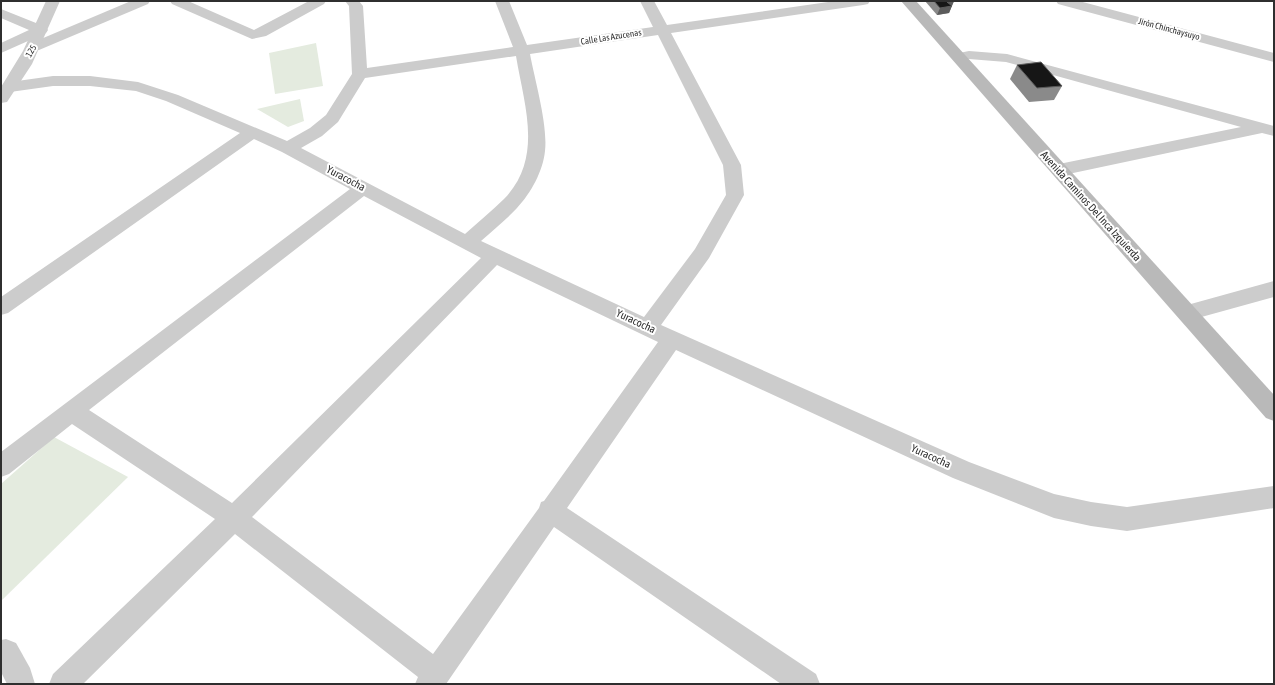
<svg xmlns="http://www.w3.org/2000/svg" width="1275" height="685" font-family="'Asap Condensed',sans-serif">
	<rect width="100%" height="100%" fill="#fff"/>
	<g fill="#e4ebdf">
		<path d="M316 43 323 86 275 94 269 53Z"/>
		<path d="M300 99 304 121 288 127 257 109Z"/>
		<path d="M54 437 128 477 1 601V484Z"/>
	</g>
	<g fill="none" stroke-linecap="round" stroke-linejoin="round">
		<g fill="#ccc" fill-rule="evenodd">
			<path d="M131 1H150L148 4 39 50 34 51 29 50 27 47 29 44Z"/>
			<path d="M170 1H188L254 30 309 1H326L324 4 266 36 252 39 172 4Z"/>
			<path d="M345 1H359L363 6 367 68 513 47 495 1H509L527 45 653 27 640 1H654L667 25 835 1H870L868 4 863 5 671 33 741 165 744 195 709 258 661 325 969 462 1054 494 1091 502 1127 507 1274 486V508L1127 531 1091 526 1054 518 953 478 676 350 567 508 816 674 820 684H781L554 527 446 684H415L418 677 235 534 83 684H49L53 674 215 519 72 424 9 474 1 477V452L350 189 282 152 254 139 8 313 1 315V297L240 133 166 101 136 91 90 86H53L10 92 5 90 2 87 5 84 10 82 53 76H90L138 82 178 95 287 141 310 128 326 115 352 74 349 6ZM658 35 723 165 726 195 695 249 644 317 481 241C493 230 506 220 517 208 531 193 543 171 545 151 548 125 535 81 530 54ZM516 56C524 105 544 158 504 199 492 211 478 222 465 234L301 148 322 136 338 122 365 78ZM364 196 481 258 232 503 89 410ZM497 265 658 342 544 501 541 502 539 508 433 654 252 517Z"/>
			<path d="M1056 1H1079L1274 53V62L1058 4Z"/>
			<path d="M1 9 46 27 48 30 46 33 1 53V43L29 30 1 18Z"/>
			<path d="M969 51 1007 54 1274 126V136L1262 133 1059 176 1053 174 1050 170 1053 166 1059 164 1241 127 1006 62 969 59 959 61 954 60 952 57 954 54Z"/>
			<path d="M1274 281V297L1187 321 1180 319 1177 313 1180 307Z"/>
			<path d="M6 639 16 643 30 668 35 684H7L1 672V640Z"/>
		</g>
		<path fill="#ccc" fill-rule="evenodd" d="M46 1H60L32 64 7 102 1 103V87L23 51Z"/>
		<path fill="#b9b9b9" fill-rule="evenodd" d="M901 1H916L1274 395V421L1266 418Z"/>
	</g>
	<g fill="#8a8a8a">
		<path d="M925 1H954L949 13 937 15Z"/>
		<path d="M1017 65 1062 86 1054 100 1029 102 1010 79Z"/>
	</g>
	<path fill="#5c5c5c" d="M954 1 949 13 937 15 940 8 947 2Z"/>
	<g fill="#161616" stroke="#5c5c5c">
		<path d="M934 1H951L947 2 952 6 940 8Z"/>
		<path d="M1041 62 1062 86 1037 88 1017 65Z"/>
	</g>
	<g text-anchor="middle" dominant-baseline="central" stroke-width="4" stroke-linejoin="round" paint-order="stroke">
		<g font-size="9" fill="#2f2f2f" stroke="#fff">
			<text transform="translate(1169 29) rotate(15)">Jirón Chinchaysuyo</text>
			<text transform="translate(611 37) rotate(-9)">Calle Las Azucenas</text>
			<text transform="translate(31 51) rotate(-60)">125</text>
		</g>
		<g font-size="11" fill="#2f2f2f" stroke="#fff">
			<text transform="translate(346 178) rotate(28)">Yuracocha</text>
			<text transform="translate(1091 206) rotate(48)">Avenida Caminos Del Inca Izquierda</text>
			<text transform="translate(636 321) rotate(25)">Yuracocha</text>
			<text transform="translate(931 456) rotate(24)">Yuracocha</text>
		</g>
	</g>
	<rect width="1275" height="685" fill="none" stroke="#2f2f2f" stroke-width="4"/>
</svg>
